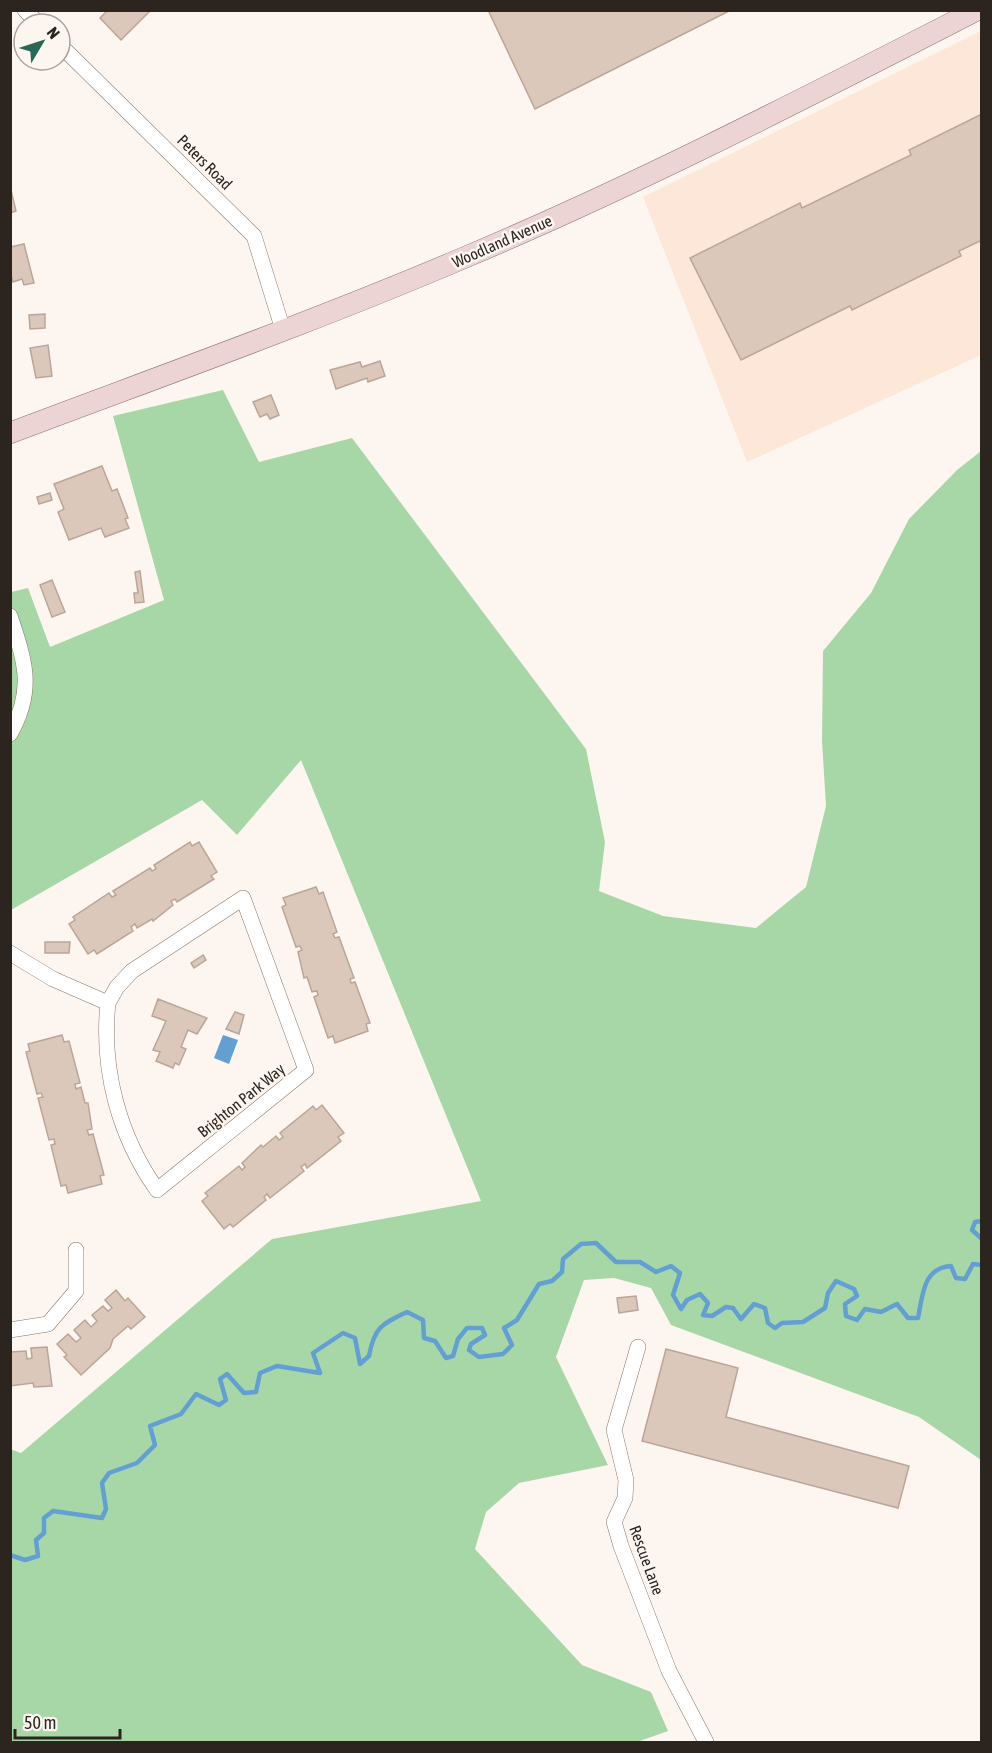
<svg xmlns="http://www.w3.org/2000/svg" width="992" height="1753" font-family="'Asap Condensed',sans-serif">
	<rect width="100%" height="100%" fill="#fdf6f0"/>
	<path fill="#fce7d8" d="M981 31V355L747 462 643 197Z"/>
	<path fill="#a8d7a7" d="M223 390 259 462 352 438 586 749 605 842 599 891 663 916 756 928 806 887 826 806 822 741 823 651 871 593 909 519 957 470 981 451V1460L919 1417 671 1325 651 1288 614 1278 584 1280 556 1357 608 1465 519 1483 486 1512 475 1549 582 1665 651 1692 668 1731 637 1742H11L10 1449 21 1453 272 1239 481 1201 301 760 237 835 202 800 11 910V592L28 588 50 647 164 600 113 416Z"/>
	<path fill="#629fd3" d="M223 1035 238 1040 229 1064 214 1058Z"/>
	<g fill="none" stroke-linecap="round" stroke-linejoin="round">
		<g stroke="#629fd3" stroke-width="4.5">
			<path d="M982 1221 975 1222 972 1230 982 1239"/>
			<path d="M10 1555 25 1560 38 1556 36 1540 44 1533V1518L53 1511 102 1518 106 1509 102 1483 109 1473 137 1463 155 1445 150 1426 181 1414 196 1394 219 1405 226 1400 220 1379 227 1374 244 1393 256 1392 260 1373 277 1366 320 1373 313 1353 343 1333 355 1338 360 1364 369 1356C374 1327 382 1324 407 1312L423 1320 424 1338 435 1341 446 1358 453 1356 458 1339 467 1328H482L485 1335 471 1344 469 1350 479 1357 503 1354 512 1345 504 1328 517 1320 539 1284 552 1281 562 1272 563 1259 581 1244 596 1243 616 1262H640L656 1272 671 1266 680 1273 673 1295 681 1309 687 1300 700 1294 708 1303 703 1315 712 1316 726 1307 733 1308 741 1319 754 1304 765 1308 768 1323 775 1328 782 1323 803 1322 825 1308 828 1293 836 1281 854 1289 857 1296 845 1304 846 1316 857 1320 865 1309 881 1312 897 1304 908 1318H918C923 1294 923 1268 951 1266L956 1278 965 1279 973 1264 982 1265"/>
		</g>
	</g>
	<g fill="#dbc8ba" stroke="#b9a699" stroke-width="1.5">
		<path d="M108 10H151L121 40 100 18Z"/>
		<path d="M488 10H731L535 109Z"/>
		<path d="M982 114V240L959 251 961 256 852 310 850 306 741 360 690 258 800 203 802 208 911 155 909 150Z"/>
		<path d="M10 186 16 211 10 213Z"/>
		<path d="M24 244 34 283 24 285 22 279 13 282 10 271V247Z"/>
		<path d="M45 314V328L30 329 29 315Z"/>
		<path d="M48 345 52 376 36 378 30 348Z"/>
		<path d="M380 361 385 376 368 382 367 378 336 389 330 370 360 362 362 367Z"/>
		<path d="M271 395 279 415 270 419 267 414 260 417 253 402Z"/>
		<path d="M102 466 112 491 117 489 128 518 125 519 129 528 105 537 101 528 69 540 58 512 64 509 54 484Z"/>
		<path d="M50 493 52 500 39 504 37 497Z"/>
		<path d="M140 571 144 602 135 603 134 593H138L135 572Z"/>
		<path d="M52 580 65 612 52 617 40 585Z"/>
		<path d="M190 842 192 846 199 842 217 872 211 876 214 879 177 902 175 899 171 901 173 905 153 921 152 919 137 928 135 924 131 927 133 931 97 954 94 950 88 954 69 924 75 920 73 917 109 893 112 897 116 895 113 891 150 868 152 871 156 869 154 865Z"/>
		<path d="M316 887 319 894 323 892 337 932 333 934 335 938 339 937 354 978 350 979 351 983 355 982 370 1023 366 1024 368 1031 335 1043 333 1036 328 1038 314 997 318 995 317 991 312 992 307 977 304 978 298 952 302 950 300 946 296 947 282 907 286 905 283 898Z"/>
		<path d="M45 942H70L69 953H45Z"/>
		<path d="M203 955 206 960 194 968 191 963Z"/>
		<path d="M158 999 207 1018 197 1034 188 1030 181 1047 186 1049 179 1065 175 1063 173 1068 156 1061 160 1052 153 1050 166 1021 152 1016Z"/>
		<path d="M235 1012 244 1015 239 1034 226 1029Z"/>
		<path d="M62 1035 64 1042 69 1041 80 1083 75 1084 76 1089 81 1087 85 1103H88L92 1129 87 1130 89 1135 93 1134 104 1175 100 1176 102 1184 68 1193 66 1185 61 1186 51 1145 55 1144 54 1139 49 1140 38 1098 43 1097 41 1093 37 1094 26 1052 30 1051 28 1044Z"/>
		<path d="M322 1105 344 1133 338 1137 341 1141 307 1168 305 1164 301 1167 304 1171 270 1198 267 1194 264 1197 266 1200 233 1227 230 1224 224 1229 202 1201 208 1196 205 1193 239 1166 242 1170 245 1167 242 1163 261 1145 263 1147 276 1136 279 1140 283 1137 280 1133 313 1106 316 1110Z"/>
		<path d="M116 1290 125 1301 128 1298 145 1317 131 1329 128 1326 113 1339 110 1348 81 1375 64 1357 67 1355 57 1344 68 1334 76 1342 81 1338 74 1330 85 1320 91 1327 97 1321 92 1315 103 1306 108 1311 112 1308 105 1300Z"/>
		<path d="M636 1296 638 1310 619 1313 617 1298Z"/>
		<path d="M47 1347 52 1386 34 1387 33 1383 10 1386 11 1352 26 1351 27 1359 32 1358 31 1348Z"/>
		<path d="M666 1349 738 1368 726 1417 909 1466 898 1508 642 1441Z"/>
	</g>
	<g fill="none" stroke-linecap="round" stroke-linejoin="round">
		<defs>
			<g id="street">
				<path d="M25 10 39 24"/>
				<path d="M60 45 254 236 283 330"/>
				<path d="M10 616C25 661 35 690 10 734"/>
				<path d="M10 953 53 979 108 1003C101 1070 119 1136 157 1190L306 1070 243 898 132 971 117 987 108 1003"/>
				<path d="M10 1330 48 1324 76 1291V1250"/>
				<path d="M638 1347 614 1430 626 1480 625 1498 614 1522 621 1546 669 1671 706 1742"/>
			</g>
			<path id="secondary" d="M10 433C161 376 313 322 461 259 637 185 807 97 977 10"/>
		</defs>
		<use href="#street" stroke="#89776b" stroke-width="16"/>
		<use href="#secondary" stroke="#89776b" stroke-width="22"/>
		<use href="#street" stroke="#fff" stroke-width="15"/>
		<use href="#secondary" stroke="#ecd3d4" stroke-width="21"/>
	</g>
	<g text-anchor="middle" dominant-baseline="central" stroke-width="5" stroke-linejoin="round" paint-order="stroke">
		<g font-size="16" fill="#2b241f" stroke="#fdf6f0">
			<text transform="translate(205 162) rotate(45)">Peters Road</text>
			<text transform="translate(502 241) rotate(-24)">Woodland Avenue</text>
			<text transform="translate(241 1100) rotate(-39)">Brighton Park Way</text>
			<text transform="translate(647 1560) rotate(70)">Rescue Lane</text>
		</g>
	</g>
	<rect width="992" height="1753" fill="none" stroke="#2b241f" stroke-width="24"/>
	<g transform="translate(42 42) rotate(51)"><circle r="28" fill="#fdf6f0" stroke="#a9a29c" stroke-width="1.5"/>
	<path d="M0-4.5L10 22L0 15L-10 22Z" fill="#286856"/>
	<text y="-9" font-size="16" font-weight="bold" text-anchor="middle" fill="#2b241f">N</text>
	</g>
	<path d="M15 1729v9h105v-9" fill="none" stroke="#2b241f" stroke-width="3"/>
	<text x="24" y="1729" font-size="18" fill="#2b241f" stroke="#fdf6f0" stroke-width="4.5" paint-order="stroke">50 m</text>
</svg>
